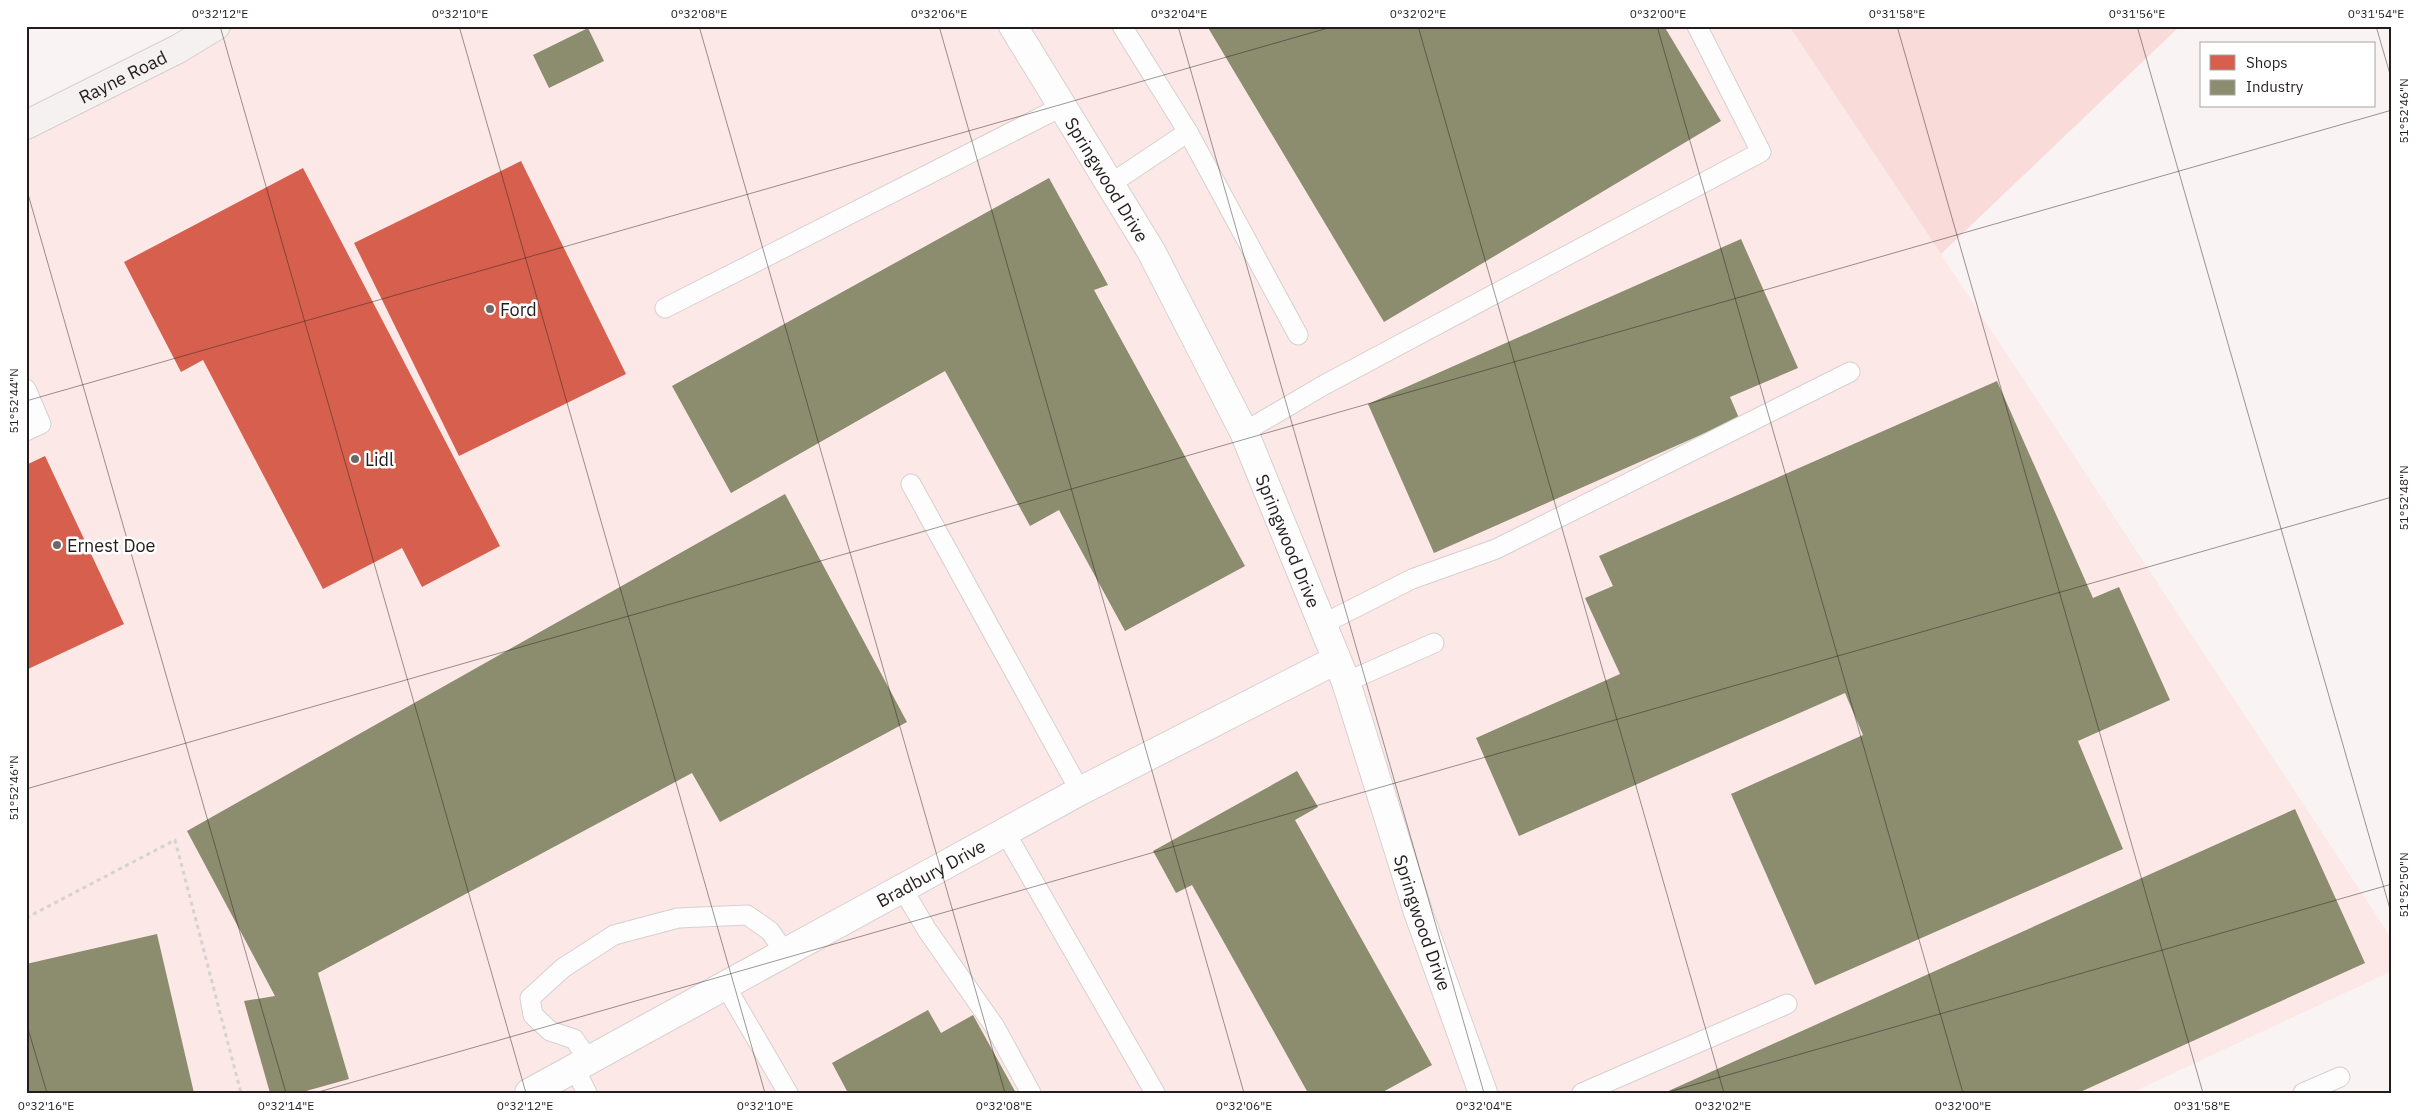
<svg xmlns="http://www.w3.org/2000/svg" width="2418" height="1119" font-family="'IBM Plex Sans',sans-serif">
	<rect width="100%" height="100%" fill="#faf3f3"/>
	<path fill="#fbe8e7" d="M207 26H1789L1941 254 2392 939V971L2131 1093H26V122Z"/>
	<path fill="#f9dbda" d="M1789 26H2180L1941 254Z"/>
	<g fill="#d6604d">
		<path d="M521 161 626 374 459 456 354 243Z"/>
		<path d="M303 168 500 546 422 587 402 548 323 589 203 360 181 372 124 262Z"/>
		<path d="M45 456 124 624 26 670V465Z"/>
	</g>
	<g fill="#8c8c6e">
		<path d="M1207 26H1664L1721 121 1384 322Z"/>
		<path d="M588 28 604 61 549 88 533 55Z"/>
		<path d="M1049 178 1108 285 1094 290 1245 566 1125 631 1059 510 1030 526 945 371 731 493 672 386Z"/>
		<path d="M1741 239 1798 368 1730 397 1739 418 1434 553 1368 404Z"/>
		<path d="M1997 381 2093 598 2119 587 2170 700 2078 741 2123 849 1815 985 1731 794 1863 735 1845 693 1519 836 1476 738 1620 674 1585 598 1613 586 1599 556Z"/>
		<path d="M785 494 907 722 720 822 692 773 318 973 349 1079 299 1093H270L244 1001 275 996 187 831Z"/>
		<path d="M1297 771 1318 807 1295 820 1432 1065 1381 1093H1308L1192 885 1176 893 1153 851Z"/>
		<path d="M2295 809 2365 963 2078 1093H1664Z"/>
		<path d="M157 934 194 1093H26V964Z"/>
		<path d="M928 1010 941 1033 973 1015 1016 1093H848L832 1063Z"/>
	</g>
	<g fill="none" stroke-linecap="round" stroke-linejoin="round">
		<defs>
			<g id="service">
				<path d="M1122 26 1188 132"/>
				<path d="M1109 185 1188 132 1298 335"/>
				<path d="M665 308 1063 106"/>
				<path d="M26 389 41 424 26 431"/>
				<path d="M1244 432 1324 385 1761 152 1697 26"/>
				<path d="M911 484 1080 791"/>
				<path d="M1321 625 1412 579 1496 549 1850 372"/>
				<path d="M1346 682 1434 643"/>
				<path d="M1005 832 1155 1093"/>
				<path d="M902 888 927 930 995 1027 1031 1093"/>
				<path d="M725 985 788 1093"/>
				<path d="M589 1060 574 1039 550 1031 533 1015 530 998 563 968 614 935 678 918 747 915 770 931 785 953"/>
				<path d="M574 1067 587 1093"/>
				<path d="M1582 1093 1787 1004"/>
				<path d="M2303 1093 2340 1077"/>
			</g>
			<g id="minor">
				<path id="s1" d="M529 1093 1080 791 1336 660"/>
			</g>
			<g id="tertiary">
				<path id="s2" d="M1013 26 1151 251 1244 432 1346 682 1418 912 1483 1093"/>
			</g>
			<g id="secondary">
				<path id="s3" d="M26 125 178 49 216 26"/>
			</g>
		</defs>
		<use href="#service" stroke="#d7d0d0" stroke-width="21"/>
		<use href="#minor" stroke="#d7d0d0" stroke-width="30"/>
		<use href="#tertiary" stroke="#d7d0d0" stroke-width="30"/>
		<use href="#secondary" stroke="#d7d0d0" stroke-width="30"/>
		<path stroke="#d5d2d2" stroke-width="3" stroke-dasharray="4 4" stroke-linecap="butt" d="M26 918 175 840 241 1093"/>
		<use href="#service" stroke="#fefdfd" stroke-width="19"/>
		<use href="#minor" stroke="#fefdfd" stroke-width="28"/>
		<use href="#tertiary" stroke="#fefdfd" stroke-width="28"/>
		<use href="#secondary" stroke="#f5f1f1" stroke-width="28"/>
	</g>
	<path fill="none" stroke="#231c1c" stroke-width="1" stroke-opacity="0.45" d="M220 26 526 1093M459 26 765 1093M699 26 1005 1093M939 26 1244 1093M1178 26 1484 1093M1418 26 1724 1093M1657 26 1963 1093M1897 26 2203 1093M2137 26 2392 916M2376 26 2392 81M26 187 286 1093M26 401 1335 26M26 789 2392 110M26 1022 47 1093M315 1093 2392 497M1665 1093 2392 884"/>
	<g fill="#6e6767" stroke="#fff" stroke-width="2">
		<circle cx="490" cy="309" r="5"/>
		<circle cx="355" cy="459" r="5"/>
		<circle cx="57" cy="545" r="5"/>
	</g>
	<g text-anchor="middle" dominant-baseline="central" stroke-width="5" stroke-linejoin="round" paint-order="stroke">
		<g font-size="18" fill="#231c1c" stroke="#fff">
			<text stroke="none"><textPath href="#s3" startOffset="108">Rayne Road</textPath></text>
			<text stroke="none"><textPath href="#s2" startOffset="180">Springwood Drive</textPath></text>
			<text stroke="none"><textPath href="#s2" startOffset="585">Springwood Drive</textPath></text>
			<text stroke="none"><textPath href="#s1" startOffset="458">Bradbury Drive</textPath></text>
			<text stroke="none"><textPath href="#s2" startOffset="990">Springwood Drive</textPath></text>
		</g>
		<g font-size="18" fill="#231c1c" stroke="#fff" text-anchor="start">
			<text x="500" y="309">Ford</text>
			<text x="365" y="459">Lidl</text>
			<text x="67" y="545">Ernest Doe</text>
		</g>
	</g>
	<rect width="2418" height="1119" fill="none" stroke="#ffffff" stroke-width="55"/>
	<rect x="2200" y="42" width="175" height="65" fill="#ffffff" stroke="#a7a4a4"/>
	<rect x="2210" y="55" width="25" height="15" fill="#d6604d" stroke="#a7a4a4"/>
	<text x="2246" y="68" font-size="15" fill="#231c1c">Shops</text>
	<rect x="2210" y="80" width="25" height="15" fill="#8c8c6e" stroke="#a7a4a4"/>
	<text x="2246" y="92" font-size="15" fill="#231c1c">Industry</text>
	<rect x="28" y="28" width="2362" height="1064" fill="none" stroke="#231c1c" stroke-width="2"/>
	<g font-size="12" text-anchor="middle" fill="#231c1c">
		<text x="220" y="18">0°32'12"E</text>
		<text x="460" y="18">0°32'10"E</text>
		<text x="699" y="18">0°32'08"E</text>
		<text x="939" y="18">0°32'06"E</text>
		<text x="1179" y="18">0°32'04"E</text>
		<text x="1418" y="18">0°32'02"E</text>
		<text x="1658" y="18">0°32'00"E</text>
		<text x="1897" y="18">0°31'58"E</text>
		<text x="2137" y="18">0°31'56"E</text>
		<text x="2376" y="18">0°31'54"E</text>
		<text transform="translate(2404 111) rotate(-90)" y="4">51°52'46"N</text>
		<text transform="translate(14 401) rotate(-90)" y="4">51°52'44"N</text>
		<text transform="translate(2404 498) rotate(-90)" y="4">51°52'48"N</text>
		<text transform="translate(14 788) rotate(-90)" y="4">51°52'46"N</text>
		<text transform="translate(2404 885) rotate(-90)" y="4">51°52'50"N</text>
		<text x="46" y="1110">0°32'16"E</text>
		<text x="286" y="1110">0°32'14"E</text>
		<text x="525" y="1110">0°32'12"E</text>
		<text x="765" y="1110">0°32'10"E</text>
		<text x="1004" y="1110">0°32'08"E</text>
		<text x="1244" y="1110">0°32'06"E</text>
		<text x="1484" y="1110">0°32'04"E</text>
		<text x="1723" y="1110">0°32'02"E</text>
		<text x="1963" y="1110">0°32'00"E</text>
		<text x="2202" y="1110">0°31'58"E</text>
	</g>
</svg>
